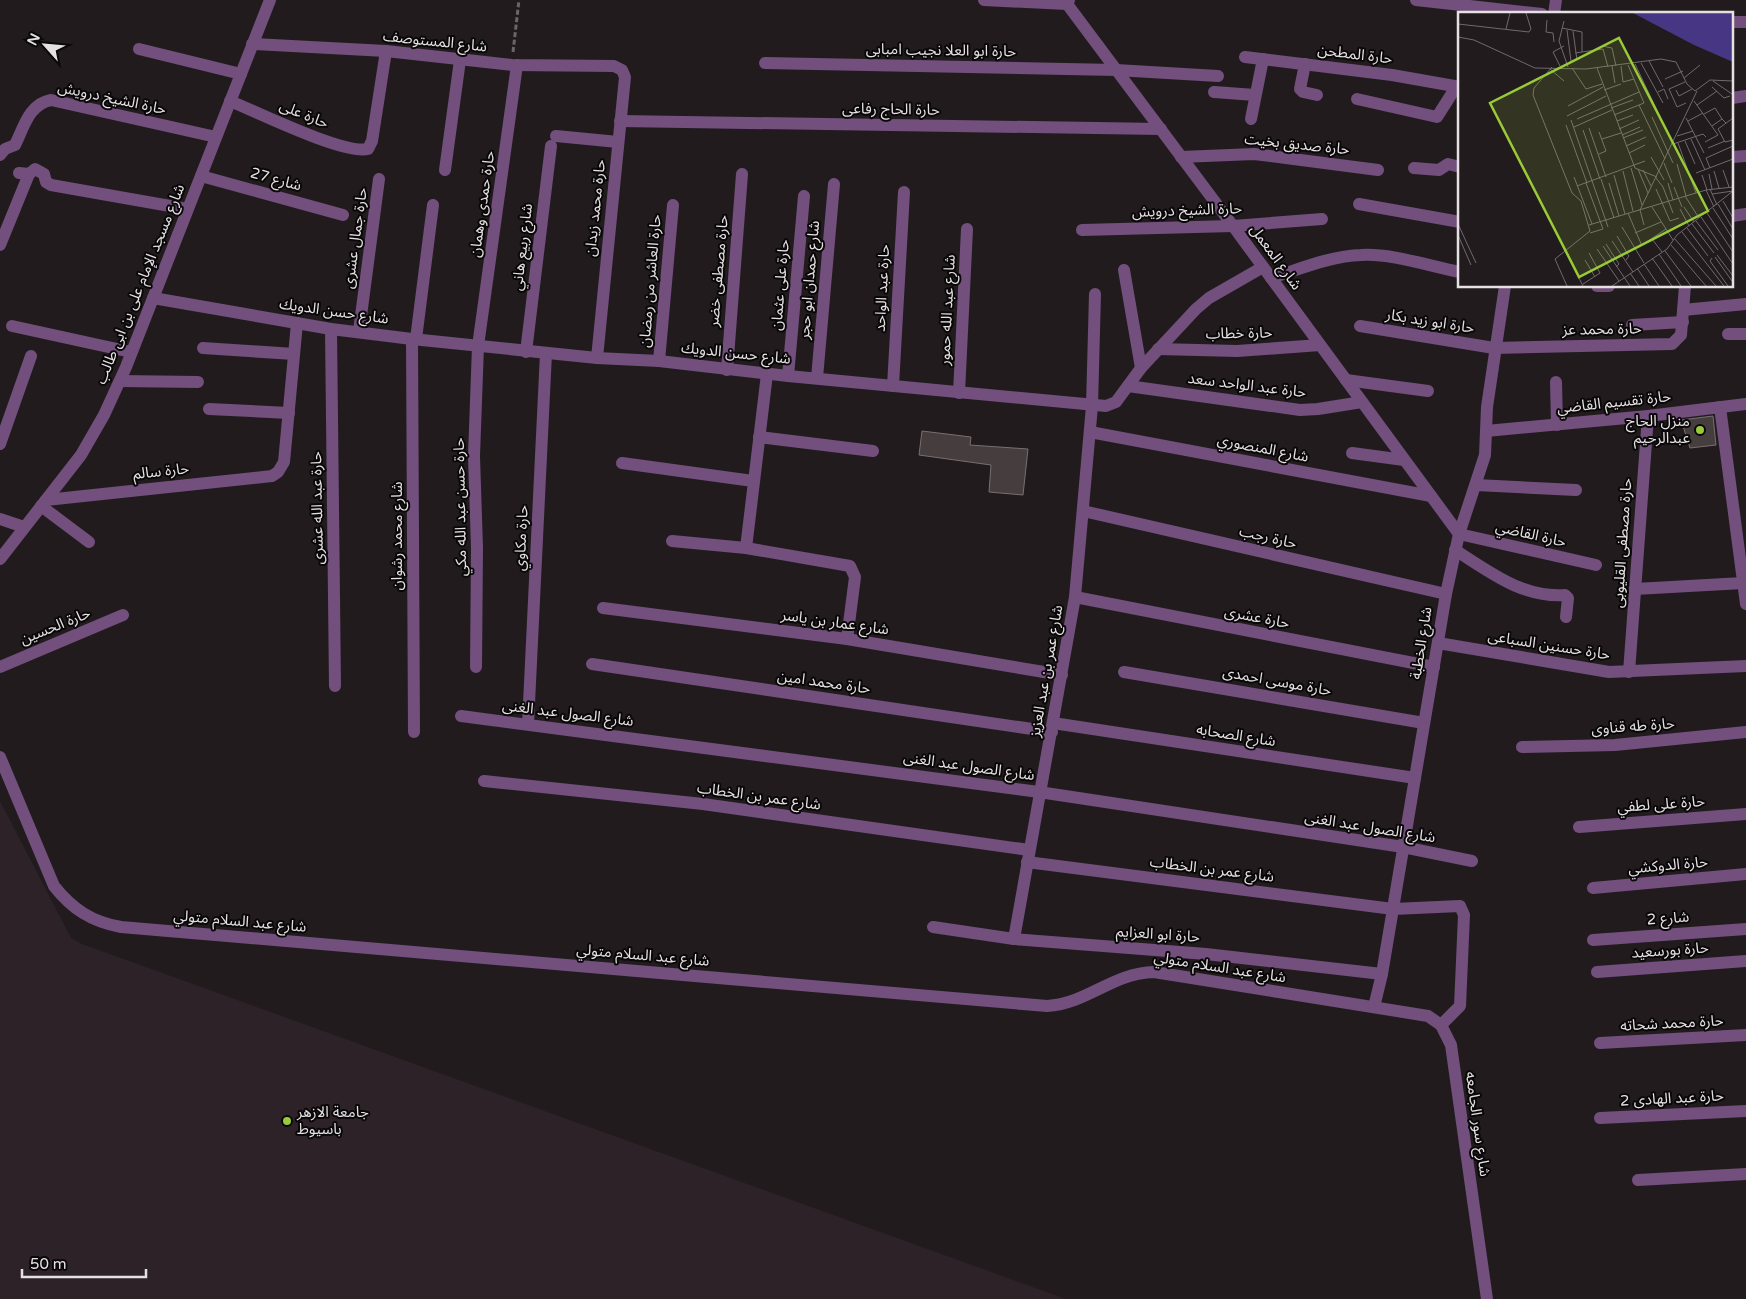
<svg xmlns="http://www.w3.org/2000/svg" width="1746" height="1299" font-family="'Varela Round','Noto Sans Arabic',sans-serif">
	<rect width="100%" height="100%" fill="#211b1e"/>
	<path fill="#2d2228" d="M0 801 71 938 82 944 1066 1299H0Z"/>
	<g fill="#463e3e" stroke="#786f70">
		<path d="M1713 416 1716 445 1690 448 1681 420Z"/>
		<path d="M922 431 971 437 970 445 1028 449 1023 495 989 492 991 465 919 455Z"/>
	</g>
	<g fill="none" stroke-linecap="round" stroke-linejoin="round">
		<path stroke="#6a6568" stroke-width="3" stroke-dasharray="5 2.5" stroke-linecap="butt" d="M513 52 519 0"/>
		<g stroke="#724f7d" stroke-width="12">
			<path d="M984 0 1067 4 1069 0"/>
			<path d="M1064 0 1233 226 1459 534 1596 565"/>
			<path d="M1416 0 1542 14"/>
			<path d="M1554 14 1556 0"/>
			<path d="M1732 22H1746"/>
			<path d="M252 44 386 51 512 65 614 66 622 70 625 77 597 358"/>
			<path d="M139 49 241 74"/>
			<path d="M1245 57 1392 75 1460 87"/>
			<path d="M765 63 1116 70 1218 76"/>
			<path d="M1305 64 1300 89 1303 92 1317 95"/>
			<path d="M1214 92 1255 95"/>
			<path d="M1732 98 1746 96"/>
			<path d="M1357 99 1437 117 1456 87"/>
			<path d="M230 101C257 112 344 155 368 149L372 141 386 51"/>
			<path d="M1251 119 1263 59"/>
			<path d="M620 121 1161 129"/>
			<path d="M556 136 618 142"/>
			<path d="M0 155 5 149 15 145C24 127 29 104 51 100L216 137"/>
			<path d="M1181 157 1254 154 1378 170"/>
			<path d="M1732 157 1746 156"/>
			<path d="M1414 168 1439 170 1448 164 1460 167"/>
			<path d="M445 170 460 60"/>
			<path d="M19 173 29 174 35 169 44 174 46 182 51 185 187 209"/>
			<path d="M201 176 343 215"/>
			<path d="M1359 204 1460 222"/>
			<path d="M1732 216 1746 214"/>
			<path d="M1082 230 1233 226 1322 219"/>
			<path d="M0 245 29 174"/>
			<path d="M1124 270 1141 368"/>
			<path d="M1271 278C1300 269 1331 256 1361 255 1391 253 1429 266 1460 272"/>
			<path d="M1597 286H1609"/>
			<path d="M153 298 331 329 412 339 597 358 659 361 788 376 1106 406 1116 402 1141 368 1196 309 1209 298 1263 267"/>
			<path d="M1683 310 1746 304"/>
			<path d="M1632 325 1683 322"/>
			<path d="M12 326 131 352"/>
			<path d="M1360 326 1494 348 1672 344 1681 335 1685 286"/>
			<path d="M331 329 335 686"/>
			<path d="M359 331 379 179"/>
			<path d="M1728 334H1746"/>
			<path d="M412 339 414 732"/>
			<path d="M416 339 433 205"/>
			<path d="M203 348 294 354"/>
			<path d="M1158 349 1237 351 1320 345"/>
			<path d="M526 352 551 146"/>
			<path d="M659 361 673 205"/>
			<path d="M727 370 742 174"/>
			<path d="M788 376 804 196"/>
			<path d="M817 378 834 184"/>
			<path d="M1346 380 1428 391"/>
			<path d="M120 381 198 382"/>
			<path d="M1556 382 1557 425"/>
			<path d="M893 386 904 192"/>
			<path d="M1128 386 1300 410 1318 409 1362 402"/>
			<path d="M959 393 967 229"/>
			<path d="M1720 407 1746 604"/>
			<path d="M209 409 289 413"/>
			<path d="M1486 431 1648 416 1746 404"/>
			<path d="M1090 432 1431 496"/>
			<path d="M759 437 873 451"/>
			<path d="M0 444 31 356"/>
			<path d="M1352 453 1404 460"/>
			<path d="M622 463 753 481"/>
			<path d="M1476 485 1576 490"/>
			<path d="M46 500 272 476 278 472 284 462 297 323"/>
			<path d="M41 506 89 542"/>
			<path d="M1083 511 1446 594"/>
			<path d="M0 519 24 527"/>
			<path d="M672 541 746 548 850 566 855 577 847 639"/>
			<path d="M746 548 767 374"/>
			<path d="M1455 550C1490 572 1522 598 1565 595L1568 598 1566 617"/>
			<path d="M0 559 81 455 104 415 126 367 270 0"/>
			<path d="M1635 589 1743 583"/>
			<path d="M1075 597 1434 667"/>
			<path d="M603 608 847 639 1062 675"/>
			<path d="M1438 643 1609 672 1746 666"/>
			<path d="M592 664 1052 732"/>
			<path d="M0 667 123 615"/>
			<path d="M476 667 477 548 474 456 478 346 517 65"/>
			<path d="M1124 672 1424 723"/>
			<path d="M1629 672 1648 416"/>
			<path d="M461 716 1039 792 1403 847 1472 861"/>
			<path d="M1053 723 1415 778"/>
			<path d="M528 724 546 353"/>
			<path d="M1522 747 1615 745 1746 732"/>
			<path d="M0 757 54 886C72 909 92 922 121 927L1047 1006C1089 1003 1112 973 1154 972L1428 1016 1441 1025 1451 1045 1487 1299"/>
			<path d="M484 781 703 804 1029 850"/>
			<path d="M1579 827 1746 814"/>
			<path d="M1027 862 1393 909 1460 906 1464 915 1460 1006 1441 1025"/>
			<path d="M1593 888 1746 874"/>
			<path d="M933 927 1014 939 1206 954 1382 974"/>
			<path d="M1014 939 1075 597 1092 406 1095 294"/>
			<path d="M1593 940 1746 929"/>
			<path d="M1597 972 1746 961"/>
			<path d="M1374 1007 1382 974 1446 594 1459 534 1485 455 1487 407 1505 286"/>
			<path d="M1600 1043 1746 1035"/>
			<path d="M1600 1118 1746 1111"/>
			<path d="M1638 1180 1746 1174"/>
		</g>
	</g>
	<g fill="#98cb37" stroke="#090708" stroke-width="2">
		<circle cx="1700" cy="430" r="5"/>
		<circle cx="287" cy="1121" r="5"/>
	</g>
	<g text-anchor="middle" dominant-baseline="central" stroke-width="4" stroke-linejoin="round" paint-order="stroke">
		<g font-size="15" fill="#e5e1e3" stroke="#090708">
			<text transform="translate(435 41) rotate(6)">شارع المستوصف</text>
			<text transform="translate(941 50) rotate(1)">حارة ابو العلا نجيب امبابى</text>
			<text transform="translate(1355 54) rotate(7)">حارة المطحن</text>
			<text transform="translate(112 98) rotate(12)">حارة الشيخ درويش</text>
			<text transform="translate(891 109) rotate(1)">حارة الحاج رفاعى</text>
			<text transform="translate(304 114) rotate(22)">حارة على</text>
			<text transform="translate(1297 144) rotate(6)">حارة صديق بخيت</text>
			<text transform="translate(276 179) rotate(15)">شارع 27</text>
			<text transform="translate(482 204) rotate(-82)">حارة حمدى وهمان</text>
			<text transform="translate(595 208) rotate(-84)">حارة محمد زيدان</text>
			<text transform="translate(1187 210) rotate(-2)">حارة الشيخ درويش</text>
			<text transform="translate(355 238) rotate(-82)">حارة جمال عشرى</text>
			<text transform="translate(522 247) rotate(-83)">شارع ربيع هاني</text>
			<text transform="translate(1276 257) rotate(54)">شارع المعمل</text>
			<text transform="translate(718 271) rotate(-85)">حارة مصطفى خضر</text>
			<text transform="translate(809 280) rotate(-85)">شارع حمدان ابو حجر</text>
			<text transform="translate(650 281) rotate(-85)">حارة العاشر من رمضان</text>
			<text transform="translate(140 284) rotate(-68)">شارع مسجد الإمام على بن ابى طالب</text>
			<text transform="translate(780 285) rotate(-85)">حارة على عثمان</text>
			<text transform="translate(882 288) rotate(-87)">حارة عبد الواحد</text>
			<text transform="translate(947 310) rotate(-87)">شارع عبد الله حمور</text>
			<text transform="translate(334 311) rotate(8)">شارع حسن الدويك</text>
			<text transform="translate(1430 321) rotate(9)">حارة ابو زيد بكار</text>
			<text transform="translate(1602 329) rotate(-1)">حارة محمد عز</text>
			<text transform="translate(1239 333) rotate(-1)">حارة خطاب</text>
			<text transform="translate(736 353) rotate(6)">شارع حسن الدويك</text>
			<text transform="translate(1247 385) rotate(7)">حارة عبد الواحد سعد</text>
			<text transform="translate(1614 402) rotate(-6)">حارة تقسيم القاضي</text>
			<text transform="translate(1263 448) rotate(11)">شارع المنصوري</text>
			<text transform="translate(161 471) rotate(-6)">حارة سالم</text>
			<text transform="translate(460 507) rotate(-91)">حارة حسن عبد الله مكي</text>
			<text transform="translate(317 508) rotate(-91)">حارة عبد الله عشرى</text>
			<text transform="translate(1531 534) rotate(13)">حارة القاضي</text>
			<text transform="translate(397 536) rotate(-90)">شارع محمد رشوان</text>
			<text transform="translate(1268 537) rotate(13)">حارة رجب</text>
			<text transform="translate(521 538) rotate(-87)">حارة مكاوي</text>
			<text transform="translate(1622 543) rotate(-86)">حارة مصطفى القليوبى</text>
			<text transform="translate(1257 617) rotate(11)">حارة عشرى</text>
			<text transform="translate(835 622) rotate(8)">شارع عمار بن ياسر</text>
			<text transform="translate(55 626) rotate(-22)">حارة الحسين</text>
			<text transform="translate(1421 643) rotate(-81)">شارع الخطبة</text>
			<text transform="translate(1549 645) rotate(9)">حارة حسنين السباعى</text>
			<text transform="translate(1046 671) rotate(-80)">شارع عمر بن عبد العزيز</text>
			<text transform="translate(1277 681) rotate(10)">حارة موسى احمدى</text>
			<text transform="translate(824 682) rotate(8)">حارة محمد امين</text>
			<text transform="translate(568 713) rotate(7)">شارع الصول عبد الغنى</text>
			<text transform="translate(1633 726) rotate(-4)">حارة طه قناوى</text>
			<text transform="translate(1236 735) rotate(9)">شارع الصحابه</text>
			<text transform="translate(969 766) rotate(8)">شارع الصول عبد الغنى</text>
			<text transform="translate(759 796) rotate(8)">شارع عمر بن الخطاب</text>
			<text transform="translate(1661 804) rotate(-4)">حارة على لطفي</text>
			<text transform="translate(1370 827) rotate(9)">شارع الصول عبد الغنى</text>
			<text transform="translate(1668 865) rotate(-5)">حارة الدوكشي</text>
			<text transform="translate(1212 869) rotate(7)">شارع عمر بن الخطاب</text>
			<text transform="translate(1668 918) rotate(-4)">شارع 2</text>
			<text transform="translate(240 921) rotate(5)">شارع عبد السلام متولي</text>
			<text transform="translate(1158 934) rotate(4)">حارة ابو العزايم</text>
			<text transform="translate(1670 950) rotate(-4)">حارة بورسعيد</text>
			<text transform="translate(643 955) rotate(5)">شارع عبد السلام متولي</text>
			<text transform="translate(1220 967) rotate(9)">شارع عبد السلام متولي</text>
			<text transform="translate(1672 1023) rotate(-3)">حارة محمد شحاته</text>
			<text transform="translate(1672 1098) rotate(-3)">حارة عبد الهادى 2</text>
			<text transform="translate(1478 1124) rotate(82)">شارع سور الجامعه</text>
		</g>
		<g font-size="15" fill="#e5e1e3" stroke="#090708" text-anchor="end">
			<text x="1690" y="421">منزل الحاج<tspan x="1690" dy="17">عبدالرحيم</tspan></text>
			<text x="297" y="1112" text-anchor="start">جامعة الازهر<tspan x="297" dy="17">باسيوط</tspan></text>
		</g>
	</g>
	<g transform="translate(1458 12)">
		<rect width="275" height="275" fill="#211b1e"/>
		<path d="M175 1H275V50L236 33Z" fill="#473684"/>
		<path fill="none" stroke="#6f6a6d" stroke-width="1" d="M89 8 88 20 95 21 96 30M106 9 101 29 110 55M0 12 71 20 73 17 68 1M104 16 124 20V40M48 17 52 1M109 18 113 49M115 19 119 48M0 25 16 28 77 56 128 57 203 47 218 50 229 72 237 79 252 68 275 69M144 34 154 36 158 54M145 37 150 55M117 41 145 37M191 49 205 75M183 51 205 91M177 52 215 132 245 122 248 125M102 54 95 40 106 34M154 54 157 71M163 54 165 70 176 67M94 55 76 76 75 83 114 181 123 189 132 219 97 247 109 274M114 56 128 77 144 72M139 56 177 156 199 165M92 57 106 69M226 66 242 53M207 67 225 59M255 69 274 82M227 70 211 77 219 95 228 91M254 75 266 86 272 84M146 78 163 72M218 78 221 84 234 77M200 80 206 77 210 87M236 89 260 123 247 130M181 93 207 147M239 93 259 79M110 94 145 75M153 96 175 88M246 102 257 96 264 107M156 103 186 91 170 53M109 104 148 84M194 105 215 151M228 106 246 141M119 107 181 80M113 108 150 215M159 109 175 103M230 109 245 101M108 113 129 171M254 114 264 107 268 111M116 115 154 98M131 116 148 165M161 117 181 108M125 118 142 167M164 123 182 115M219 124 235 119M165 126 185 118M144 127 163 121M233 127 247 158M275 128 267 130 260 117 275 106M227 129 237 152M220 131 238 181M168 134 188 125M250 136 267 129M171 141 187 133M141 142 148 139 141 120M193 145 206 168M206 151 214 171M219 152 228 184M173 156 184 193M252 156 248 146 275 134M180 157 190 181M185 158 193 174M265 158 271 175M165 159 175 199M256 159 261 176M238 161 275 147M251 162 254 177M156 163 167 202M244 163 249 178M116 165 134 212M198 166 205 175 215 201M143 167 156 206M128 171 145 217 132 221M151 171 161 204M210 171 215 188M119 174 187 149M216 175 224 195M198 177 212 209 221 206M252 177 259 193M248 178 256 195M241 180 250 199M254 182 275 179M227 184 241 206M265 189 275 206M260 192 275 217M194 195 215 228M226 195 236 210M255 196 275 227M222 197 231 214M170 201 184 234M249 201 275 240M243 205 275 252M238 209 260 238M0 212 18 251M234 212 256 241M131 213 248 178 275 175M186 213 182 198 239 79M164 215 186 251M229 216 250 244M224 220 266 274M177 221 203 210M0 223 13 253M159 224 171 244 168 248M216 226 258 274M194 227 204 240M154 229 175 260M148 232 161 252 158 255M213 233 248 274M145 234 172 274M181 235 208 217M139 237 161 269M207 239 233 274M201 242 223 274M259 243 275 264M257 245 274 269M194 246 214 274M254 246 252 249 270 274M127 248 137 265M186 252 201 274M179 256 191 274M118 260 125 274M172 261 181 274M125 272 142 261 131 241M154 274 209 237 219 223 275 179"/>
		<path fill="#98cb37" fill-opacity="0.15" stroke="#98cb37" stroke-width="2.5" d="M161 26 250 199 121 265 32 91Z"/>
		<rect width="275" height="275" fill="none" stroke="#e5e1e3" stroke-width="2.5"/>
	</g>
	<g transform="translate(45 45) rotate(297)" stroke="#090708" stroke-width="4" paint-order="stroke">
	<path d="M0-4L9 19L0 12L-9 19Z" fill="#e5e1e3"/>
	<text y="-8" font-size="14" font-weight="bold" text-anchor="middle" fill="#e5e1e3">N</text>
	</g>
	<path d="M22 1269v8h124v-8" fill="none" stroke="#e5e1e3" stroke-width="2.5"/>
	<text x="30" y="1269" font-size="15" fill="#e5e1e3" stroke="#090708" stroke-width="4" paint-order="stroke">50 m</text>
</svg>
